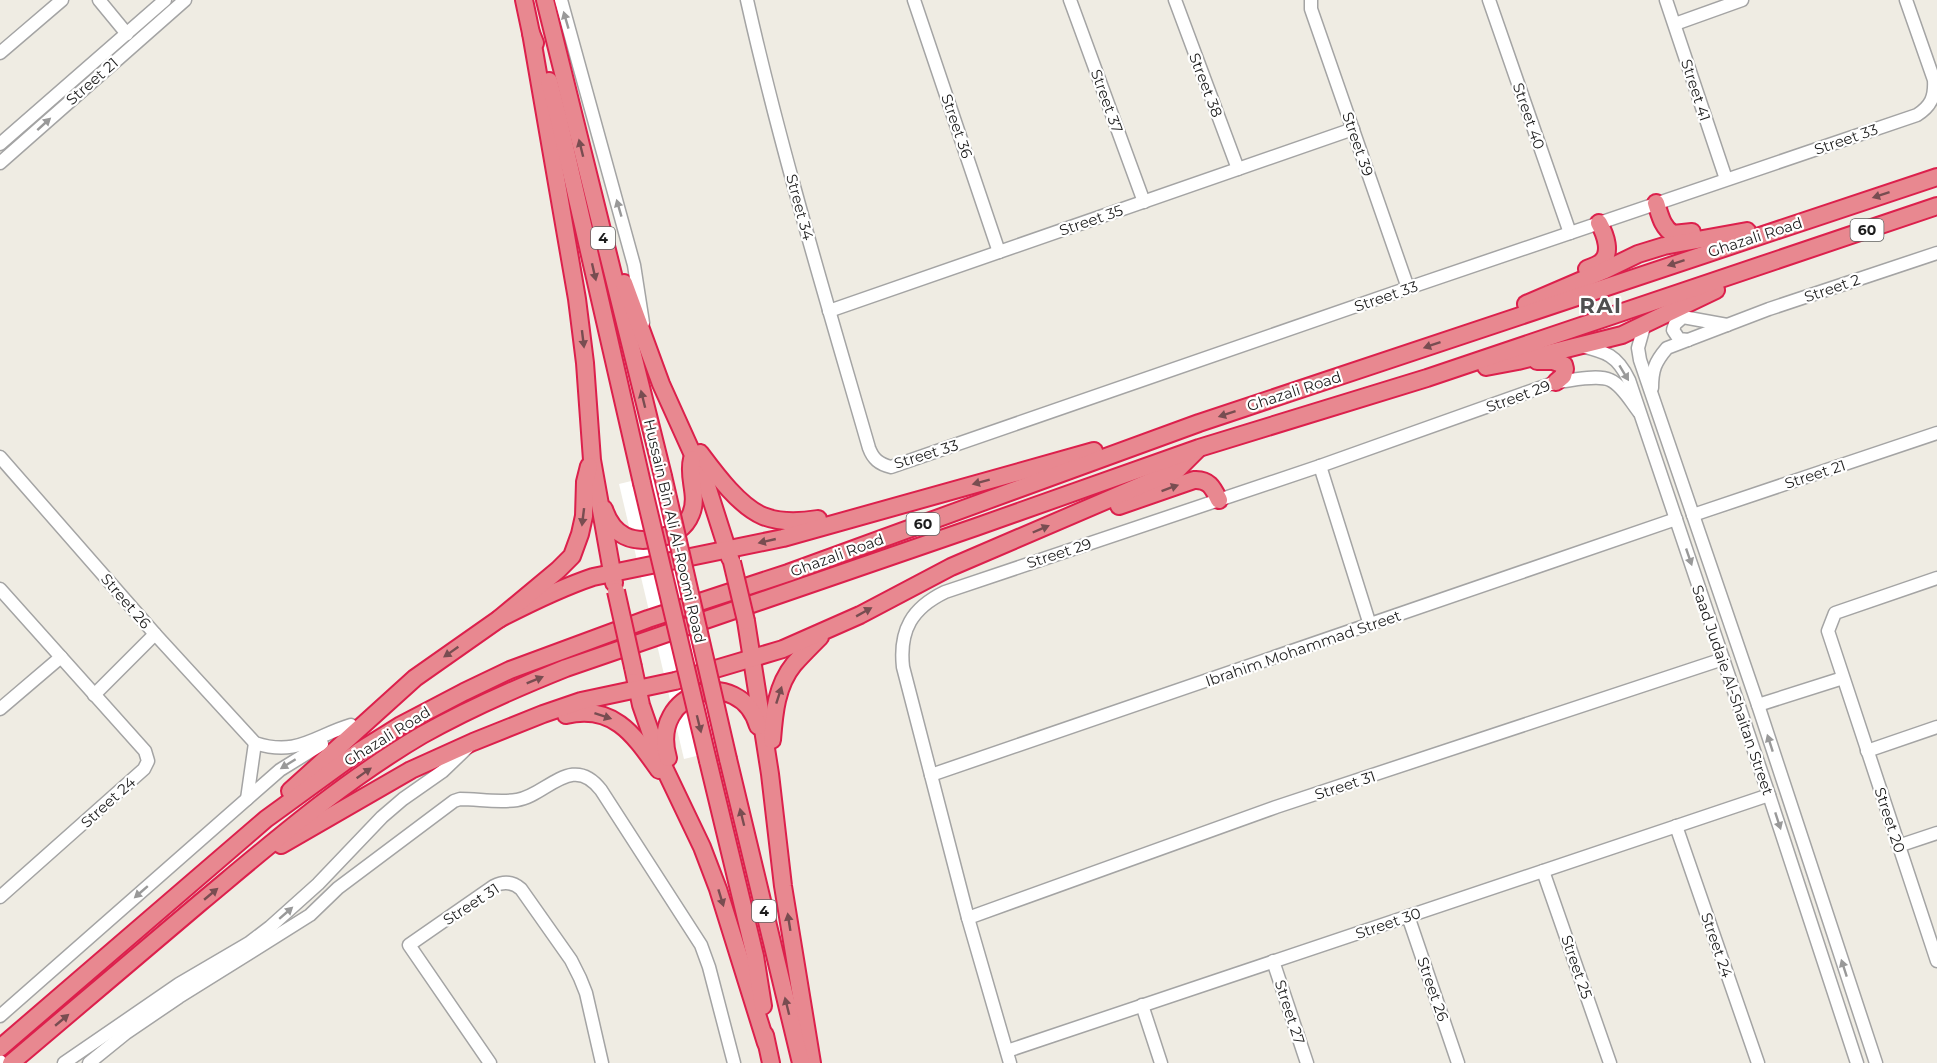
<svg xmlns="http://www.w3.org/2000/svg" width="1937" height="1063" font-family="Montserrat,sans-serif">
	<rect width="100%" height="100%" fill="#efece3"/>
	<path fill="#fff" d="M656 475 721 750 684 759 619 484Z"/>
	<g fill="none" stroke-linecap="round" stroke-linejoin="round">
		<defs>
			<g id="minor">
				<path d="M99 0 127 34"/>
				<path d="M561 0 634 265 643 323"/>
				<path d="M747 0C781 151 826 299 869 448 873 459 879 464 891 467L1408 288 1917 115C1931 106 1935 97 1934 80L1906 0"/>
				<path d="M914 0 999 252"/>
				<path d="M1070 0 1144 202"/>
				<path d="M1175 0 1238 169"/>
				<path d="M1311 0V9L1408 288"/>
				<path d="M1489 0 1570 233"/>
				<path d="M1666 0 1726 179"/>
				<path d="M1675 24 1742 0"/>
				<path d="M0 53 62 0"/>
				<path d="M0 144 165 0"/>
				<path d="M0 163 185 0"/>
				<path d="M829 311 1353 129"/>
				<path d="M1645 323 1638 348 1640 360 1758 705 1876 1063"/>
				<path d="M1688 340 1679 339 1673 330 1675 324 1683 317 1727 325"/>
				<path d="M1581 346C1606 352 1617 355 1629 380L1769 795 1857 1063"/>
				<path d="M1652 388C1652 370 1655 362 1667 348L1769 309 1937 253"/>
				<path d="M0 457 155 634 255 743C297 757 314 736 351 725"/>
				<path d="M1320 466 1370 625"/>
				<path d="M1693 515 1937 433"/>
				<path d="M1937 578 1835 613 1828 631 1937 961"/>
				<path d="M0 589 145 751 148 761 144 769 0 897"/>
				<path d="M94 695 155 634"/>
				<path d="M1758 705 1843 678"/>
				<path d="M0 709 61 657"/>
				<path d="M1867 751 1937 727"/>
				<path d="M931 775 1676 519"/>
				<path d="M247 799 255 743"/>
				<path d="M1676 826 1758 1063"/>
				<path d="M1898 846 1937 833"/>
				<path d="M1543 871 1610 1063"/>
				<path d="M1408 916 1458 1063"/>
				<path d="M968 918 1276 807 1723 659"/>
				<path d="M1273 961 1307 1063"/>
				<path d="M1142 1005 1161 1063"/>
				<path d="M0 1016 280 770 322 744"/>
				<path d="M1007 1051 1769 795"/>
				<path d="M0 1061 1 1063"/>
				<path d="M64 1063 179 984 249 943 270 927 318 884 382 817 403 799 443 771 468 747"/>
				<path d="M89 1063 126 1033 179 997 310 915 338 888 454 801 460 799C478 799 499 803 517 800 546 796 572 752 601 790L701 945 709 967 734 1063"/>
				<path d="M490 1063 409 945 494 886C504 881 513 882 521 889L571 960 580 978 586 993 602 1063"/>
				<path d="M1010 1063 968 918 903 667C899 630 912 608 945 592L1320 466 1556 382C1570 381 1597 374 1610 380 1622 385 1631 402 1639 412"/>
			</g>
			<g id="highway">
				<path d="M524 0 531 33 535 43"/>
				<path d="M545 0 663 476"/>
				<path d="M531 33 577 299 585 363 592 460 614 583"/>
				<path d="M549 81 559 120 642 483"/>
				<path d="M1656 203C1660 215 1662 227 1673 234L1692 232"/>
				<path d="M1587 269C1591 267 1596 266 1600 263 1613 254 1605 234 1599 223"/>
				<path d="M624 283 661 384 707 486 730 558"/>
				<path d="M1526 304 1603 271 1638 254 1664 246 1747 231"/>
				<path d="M1537 361H1553L1564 365 1565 369 1563 376 1556 382"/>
				<path d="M1486 367 1518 361 1622 335 1716 290"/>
				<path d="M700 453C715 473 739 506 763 516 780 523 800 522 818 519"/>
				<path d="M1119 506 1194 480C1209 479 1213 488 1219 500"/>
				<path d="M604 509C613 536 632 544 659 538 674 534 685 529 691 514 699 495 687 478 692 459"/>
				<path d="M499 619C530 603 560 588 593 577L783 538 1094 451"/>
				<path d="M746 621 770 774 783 886 812 1063"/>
				<path d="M633 667 641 705 659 757 702 847 718 889 766 1043"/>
				<path d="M566 715C614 704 634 735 659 770"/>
				<path d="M772 740C774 714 776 686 794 664 802 655 811 646 820 637"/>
				<path d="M668 758C648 691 740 664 758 726"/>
				<path d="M728 759 801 1063"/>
				<path d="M708 761 755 956 763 1006"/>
				<path d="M290 791 415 678 499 619 558 570 572 556 580 534 584 516 585 482 589 466"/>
				<path d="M281 845 411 770 473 742 543 714 581 701 675 681 783 649 860 615 951 567 1177 470 1197 450"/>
				<path d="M765 1035 771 1063"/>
				<path d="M0 1048 266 819 361 750 401 725 464 692 510 670 648 619 788 573 1199 423 1937 177"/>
				<path d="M11 1063C74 1009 138 956 201 902 272 843 342 782 422 735 468 709 516 688 566 668L976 527 1199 448 1427 378 1937 206"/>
			</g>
		</defs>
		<use href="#minor" stroke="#a4a4a4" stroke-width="15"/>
		<use href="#highway" stroke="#dc204c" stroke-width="20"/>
		<use href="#minor" stroke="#fff" stroke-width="12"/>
		<use href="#highway" stroke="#e88890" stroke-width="16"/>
		<defs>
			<g id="highway-bridge">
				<path d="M663 476 728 759"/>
				<path d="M642 483 708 761"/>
				<path d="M732 562 746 621"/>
				<path d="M616 591 633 667"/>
			</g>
		</defs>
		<use href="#highway-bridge" stroke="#dc204c" stroke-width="20" stroke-linecap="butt"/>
		<use href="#highway-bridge" stroke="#e88890" stroke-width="16"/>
	</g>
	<defs><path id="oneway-solid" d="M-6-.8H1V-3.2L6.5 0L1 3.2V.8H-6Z" transform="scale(1.5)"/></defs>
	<g fill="#999">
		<use href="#oneway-solid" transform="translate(566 20) rotate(-106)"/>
		<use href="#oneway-solid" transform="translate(44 124) rotate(-42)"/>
		<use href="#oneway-solid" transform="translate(619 208) rotate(-106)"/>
		<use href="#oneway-solid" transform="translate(1624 373) rotate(59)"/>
		<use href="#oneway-solid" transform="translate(1689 557) rotate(71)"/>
		<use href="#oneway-solid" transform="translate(1770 743) rotate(-108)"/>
		<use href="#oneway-solid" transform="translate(288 764) rotate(148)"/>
		<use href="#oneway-solid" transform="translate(1778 821) rotate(72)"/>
		<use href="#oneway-solid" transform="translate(141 892) rotate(139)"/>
		<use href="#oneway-solid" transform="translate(286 913) rotate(-41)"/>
		<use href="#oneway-solid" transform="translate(1844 968) rotate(-108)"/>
	</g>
	<g fill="#784d51">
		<use href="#oneway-solid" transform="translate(581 148) rotate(-104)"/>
		<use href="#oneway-solid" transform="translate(1881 195) rotate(162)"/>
		<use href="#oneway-solid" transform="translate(1676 263) rotate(162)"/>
		<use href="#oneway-solid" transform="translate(594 272) rotate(77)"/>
		<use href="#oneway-solid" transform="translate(583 339) rotate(83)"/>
		<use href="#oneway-solid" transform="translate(1432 345) rotate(161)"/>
		<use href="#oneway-solid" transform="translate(643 399) rotate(-104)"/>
		<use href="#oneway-solid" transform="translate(1227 414) rotate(162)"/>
		<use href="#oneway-solid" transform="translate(981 482) rotate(165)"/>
		<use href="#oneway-solid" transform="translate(1170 488) rotate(-20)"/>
		<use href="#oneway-solid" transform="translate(583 517) rotate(97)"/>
		<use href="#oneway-solid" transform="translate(1041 529) rotate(-23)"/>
		<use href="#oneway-solid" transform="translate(767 541) rotate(167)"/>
		<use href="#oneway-solid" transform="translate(864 612) rotate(-29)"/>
		<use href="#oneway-solid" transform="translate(451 652) rotate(145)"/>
		<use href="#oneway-solid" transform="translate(535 680) rotate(-22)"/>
		<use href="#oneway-solid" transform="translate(779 695) rotate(-72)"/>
		<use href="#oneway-solid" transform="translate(603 716) rotate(18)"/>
		<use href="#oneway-solid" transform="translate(699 724) rotate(76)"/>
		<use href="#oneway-solid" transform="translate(364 773) rotate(-35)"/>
		<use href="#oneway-solid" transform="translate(742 817) rotate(-104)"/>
		<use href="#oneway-solid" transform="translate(211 894) rotate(-40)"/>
		<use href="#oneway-solid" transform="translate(721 898) rotate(73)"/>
		<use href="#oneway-solid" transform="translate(789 922) rotate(-99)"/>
		<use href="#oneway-solid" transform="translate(787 1006) rotate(-104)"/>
		<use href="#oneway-solid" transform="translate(62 1020) rotate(-40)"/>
	</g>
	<g text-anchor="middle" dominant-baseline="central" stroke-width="4.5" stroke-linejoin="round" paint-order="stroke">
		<g fill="#fff" stroke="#616161" stroke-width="1.5">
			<rect x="1850.5" y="219" width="33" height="22" rx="4.5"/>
			<rect x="591" y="227" width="24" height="22" rx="4.5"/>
			<rect x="906.5" y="513" width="33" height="22" rx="4.5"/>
			<rect x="752" y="900" width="24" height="22" rx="4.5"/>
		</g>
		<g font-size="14" font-weight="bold" fill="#1d1d1d">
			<text x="1867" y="230">60</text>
			<text x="603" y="238">4</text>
			<text x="923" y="524">60</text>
			<text x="764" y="911">4</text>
		</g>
		<g font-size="15" fill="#1d1d1d" stroke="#fff">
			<text transform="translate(92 81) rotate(-41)">Street 21</text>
			<text transform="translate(1206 85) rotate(69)">Street 38</text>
			<text transform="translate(1696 90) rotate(72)">Street 41</text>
			<text transform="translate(1107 101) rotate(70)">Street 37</text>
			<text transform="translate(1529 116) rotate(71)">Street 40</text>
			<text transform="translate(957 126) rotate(71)">Street 36</text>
			<text transform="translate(1846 139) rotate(-19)">Street 33</text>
			<text transform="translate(1358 144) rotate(71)">Street 39</text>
			<text transform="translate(800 207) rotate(75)">Street 34</text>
			<text transform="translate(1091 220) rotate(-19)">Street 35</text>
			<text transform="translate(1755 237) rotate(-18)">Ghazali Road</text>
			<text transform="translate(1832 288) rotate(-19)">Street 2</text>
			<text transform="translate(1386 296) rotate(-19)">Street 33</text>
			<text transform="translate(1294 391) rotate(-18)">Ghazali Road</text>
			<text transform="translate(1518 396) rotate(-20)">Street 29</text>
			<text transform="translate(926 454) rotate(-17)">Street 33</text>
			<text transform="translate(1815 474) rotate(-18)">Street 21</text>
			<text transform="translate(675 531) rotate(77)">Hussain Bin Ali Al-Roomi Road</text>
			<text transform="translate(1059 553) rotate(-18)">Street 29</text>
			<text transform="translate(837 555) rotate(-20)">Ghazali Road</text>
			<text transform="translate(126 601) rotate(49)">Street 26</text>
			<text transform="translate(1303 648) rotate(-19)">Ibrahim Mohammad Street</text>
			<text transform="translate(1733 690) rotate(71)">Saad Judaie Al-Shaitan Street</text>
			<text transform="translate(387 736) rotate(-32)">Ghazali Road</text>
			<text transform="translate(1345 785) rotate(-18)">Street 31</text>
			<text transform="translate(108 802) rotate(-42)">Street 24</text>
			<text transform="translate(1890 820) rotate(72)">Street 20</text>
			<text transform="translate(471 904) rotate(-33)">Street 31</text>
			<text transform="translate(1388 923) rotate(-19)">Street 30</text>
			<text transform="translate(1717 945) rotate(71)">Street 24</text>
			<text transform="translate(1577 967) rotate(71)">Street 25</text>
			<text transform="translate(1433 989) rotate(71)">Street 26</text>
			<text transform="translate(1290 1012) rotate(72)">Street 27</text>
		</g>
		<g font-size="21" font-weight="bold" letter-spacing="1.5" fill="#505050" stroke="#fff">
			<text x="1601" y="305">RAI</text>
		</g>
	</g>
</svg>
